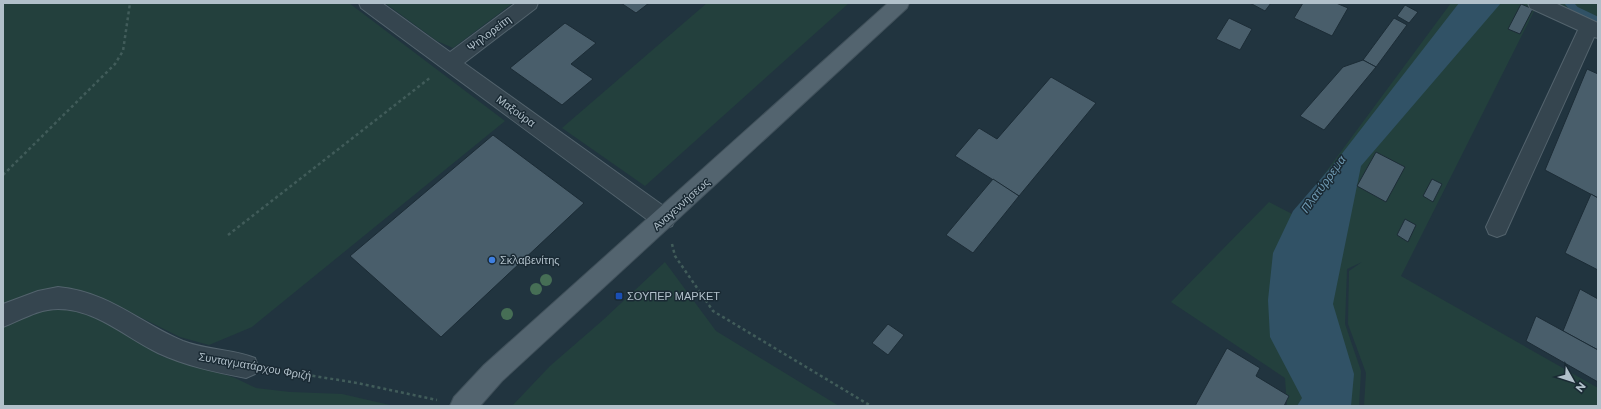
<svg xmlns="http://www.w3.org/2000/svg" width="1601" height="409" font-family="Montserrat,sans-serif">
	<rect width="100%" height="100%" fill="#21343f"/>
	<g fill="#23403d">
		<path d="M3 3H349L505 121 252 327 209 345 180 337 122 308 84 292 73 289 58 290 3 308Z"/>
		<path d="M385 3H513L453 48 437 41Z"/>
		<path d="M707 3H849L645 186 562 128Z"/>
		<path d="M1451 3H1538L1401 276 1598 388V406H1364L1366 373 1348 324 1349 271 1362 262 1347 269 1345 324 1361 371 1359 406H1287L1285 378 1171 302 1269 202 1294 215Z"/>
		<path d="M1543 3H1598V29Z"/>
		<path d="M665 262 716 331 839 406H512L550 366 603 320Z"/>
		<path d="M66 308 90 316 124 331 161 356 170 359 217 372 235 378 256 388 290 392 342 394 394 406H3V323L37 309Z"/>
	</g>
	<path fill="#315266" d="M1459 3H1501L1361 166 1333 304 1354 374 1351 406H1297L1302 398 1270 337 1268 300 1273 253 1293 211 1337 160Z"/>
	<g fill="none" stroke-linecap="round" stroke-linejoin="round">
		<path stroke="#315266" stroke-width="8" d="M1569 3 1575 10 1598 21"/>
	</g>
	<g fill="#495e6b" stroke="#1c2c36">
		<path d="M621 3H649L636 13Z"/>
		<path d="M1250 3H1271L1265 11Z"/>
		<path d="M1303 3H1336L1348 8 1332 36 1294 18Z"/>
		<path d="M1521 4 1533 9 1520 34 1508 29Z"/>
		<path d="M1405 5 1418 12 1409 23 1397 16Z"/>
		<path d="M1229 18 1252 29 1240 50 1216 39Z"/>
		<path d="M1394 18 1407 25 1376 67 1363 60Z"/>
		<path d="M565 23 596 43 571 64 593 79 562 105 510 68Z"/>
		<path d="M1363 60 1376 67 1324 130 1300 116 1343 67Z"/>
		<path d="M1587 69 1598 74V198L1545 170Z"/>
		<path d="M1051 77 1096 103 1019 196 955 156 979 128 997 139Z"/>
		<path d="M493 135 584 203 441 337 350 256Z"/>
		<path d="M1376 152 1405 167 1386 202 1357 186Z"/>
		<path d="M993 179 1019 196 973 253 946 235Z"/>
		<path d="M1432 179 1442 184 1433 202 1423 196Z"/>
		<path d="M1591 194 1598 198V270L1565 253Z"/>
		<path d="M1405 219 1416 225 1408 242 1397 235Z"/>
		<path d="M1580 289 1598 299V350L1563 331Z"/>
		<path d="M1536 316 1598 350V382L1526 341Z"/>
		<path d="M888 324 904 335 888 355 872 343Z"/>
		<path d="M1227 348 1260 368 1256 376 1289 396 1284 406H1195Z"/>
	</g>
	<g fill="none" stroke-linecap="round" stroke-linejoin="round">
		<defs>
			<g id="minor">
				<path d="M359 3H382L450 52 516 3H538L536 8 464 63 672 212 675 219 672 226 664 229 656 226 361 8Z"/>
				<path d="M1528 3H1555L1598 23V38L1594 37 1505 234 1497 237 1489 234 1486 227 1578 30 1530 8Z"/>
				<path d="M58 287C110 292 138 322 183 341 206 350 232 349 255 358L258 366 255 374 246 378C215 372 186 366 158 353 125 337 96 309 58 309 38 309 21 320 3 327V304L38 291Z"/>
			</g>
			<path id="major" d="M888 3H909L907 8 502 381 480 406H450L454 397 484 365Z"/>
		</defs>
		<use href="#minor" stroke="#53636d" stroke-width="2"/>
		<use href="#major" stroke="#41515b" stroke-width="2"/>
		<g stroke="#415c5a" stroke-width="2.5" stroke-dasharray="3 3" stroke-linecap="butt">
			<path d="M3 175 115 64 123 51 130 3"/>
			<path d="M228 235 431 77"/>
			<path d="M672 244 675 256 713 311 871 406"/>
			<path d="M271 369 357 383 437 400"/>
		</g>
		<use href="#minor" fill="#35454f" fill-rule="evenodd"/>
		<use href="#major" fill="#53646f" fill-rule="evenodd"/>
	</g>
	<g fill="#466e55">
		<circle cx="546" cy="280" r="6"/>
		<circle cx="536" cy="289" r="6"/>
		<circle cx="507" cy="314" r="6"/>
	</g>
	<circle fill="#3f7fe0" stroke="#1a2a34" stroke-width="1.5" cx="492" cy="260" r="4"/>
	<rect fill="#1a4fb4" stroke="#1a2a34" stroke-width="1.5" x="615" y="292" width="8" height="8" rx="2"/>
	<g text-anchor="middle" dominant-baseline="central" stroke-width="3" stroke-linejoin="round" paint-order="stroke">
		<g font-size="11" fill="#b1c0ca" stroke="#1a2a34">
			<text transform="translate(489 33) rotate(-37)">Ψηλορείτη</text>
			<text transform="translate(516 111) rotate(36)">Μαξούρα</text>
			<text transform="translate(681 204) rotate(-42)">Αναγεννήσεως</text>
			<text transform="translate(255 366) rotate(10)">Συνταγματάρχου Φριζή</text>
		</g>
		<g font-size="11" fill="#b1c0ca" stroke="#1a2a34" text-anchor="start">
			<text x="500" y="260">Σκλαβενίτης</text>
			<text x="627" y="296">ΣΟΥΠΕΡ ΜΑΡΚΕΤ</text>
		</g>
		<g font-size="12" font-style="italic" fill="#6e98b1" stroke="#1a2a34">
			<text transform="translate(1323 184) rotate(-54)">Πλατύρρεμα</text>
		</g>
	</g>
	<rect width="1601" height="409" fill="none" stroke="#b1c0ca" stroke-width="8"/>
	<g transform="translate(1573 381) rotate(129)" stroke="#1a2a34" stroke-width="3" paint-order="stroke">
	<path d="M0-3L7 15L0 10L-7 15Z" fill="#b1c0ca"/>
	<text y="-6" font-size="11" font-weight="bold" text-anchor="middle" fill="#b1c0ca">N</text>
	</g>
</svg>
